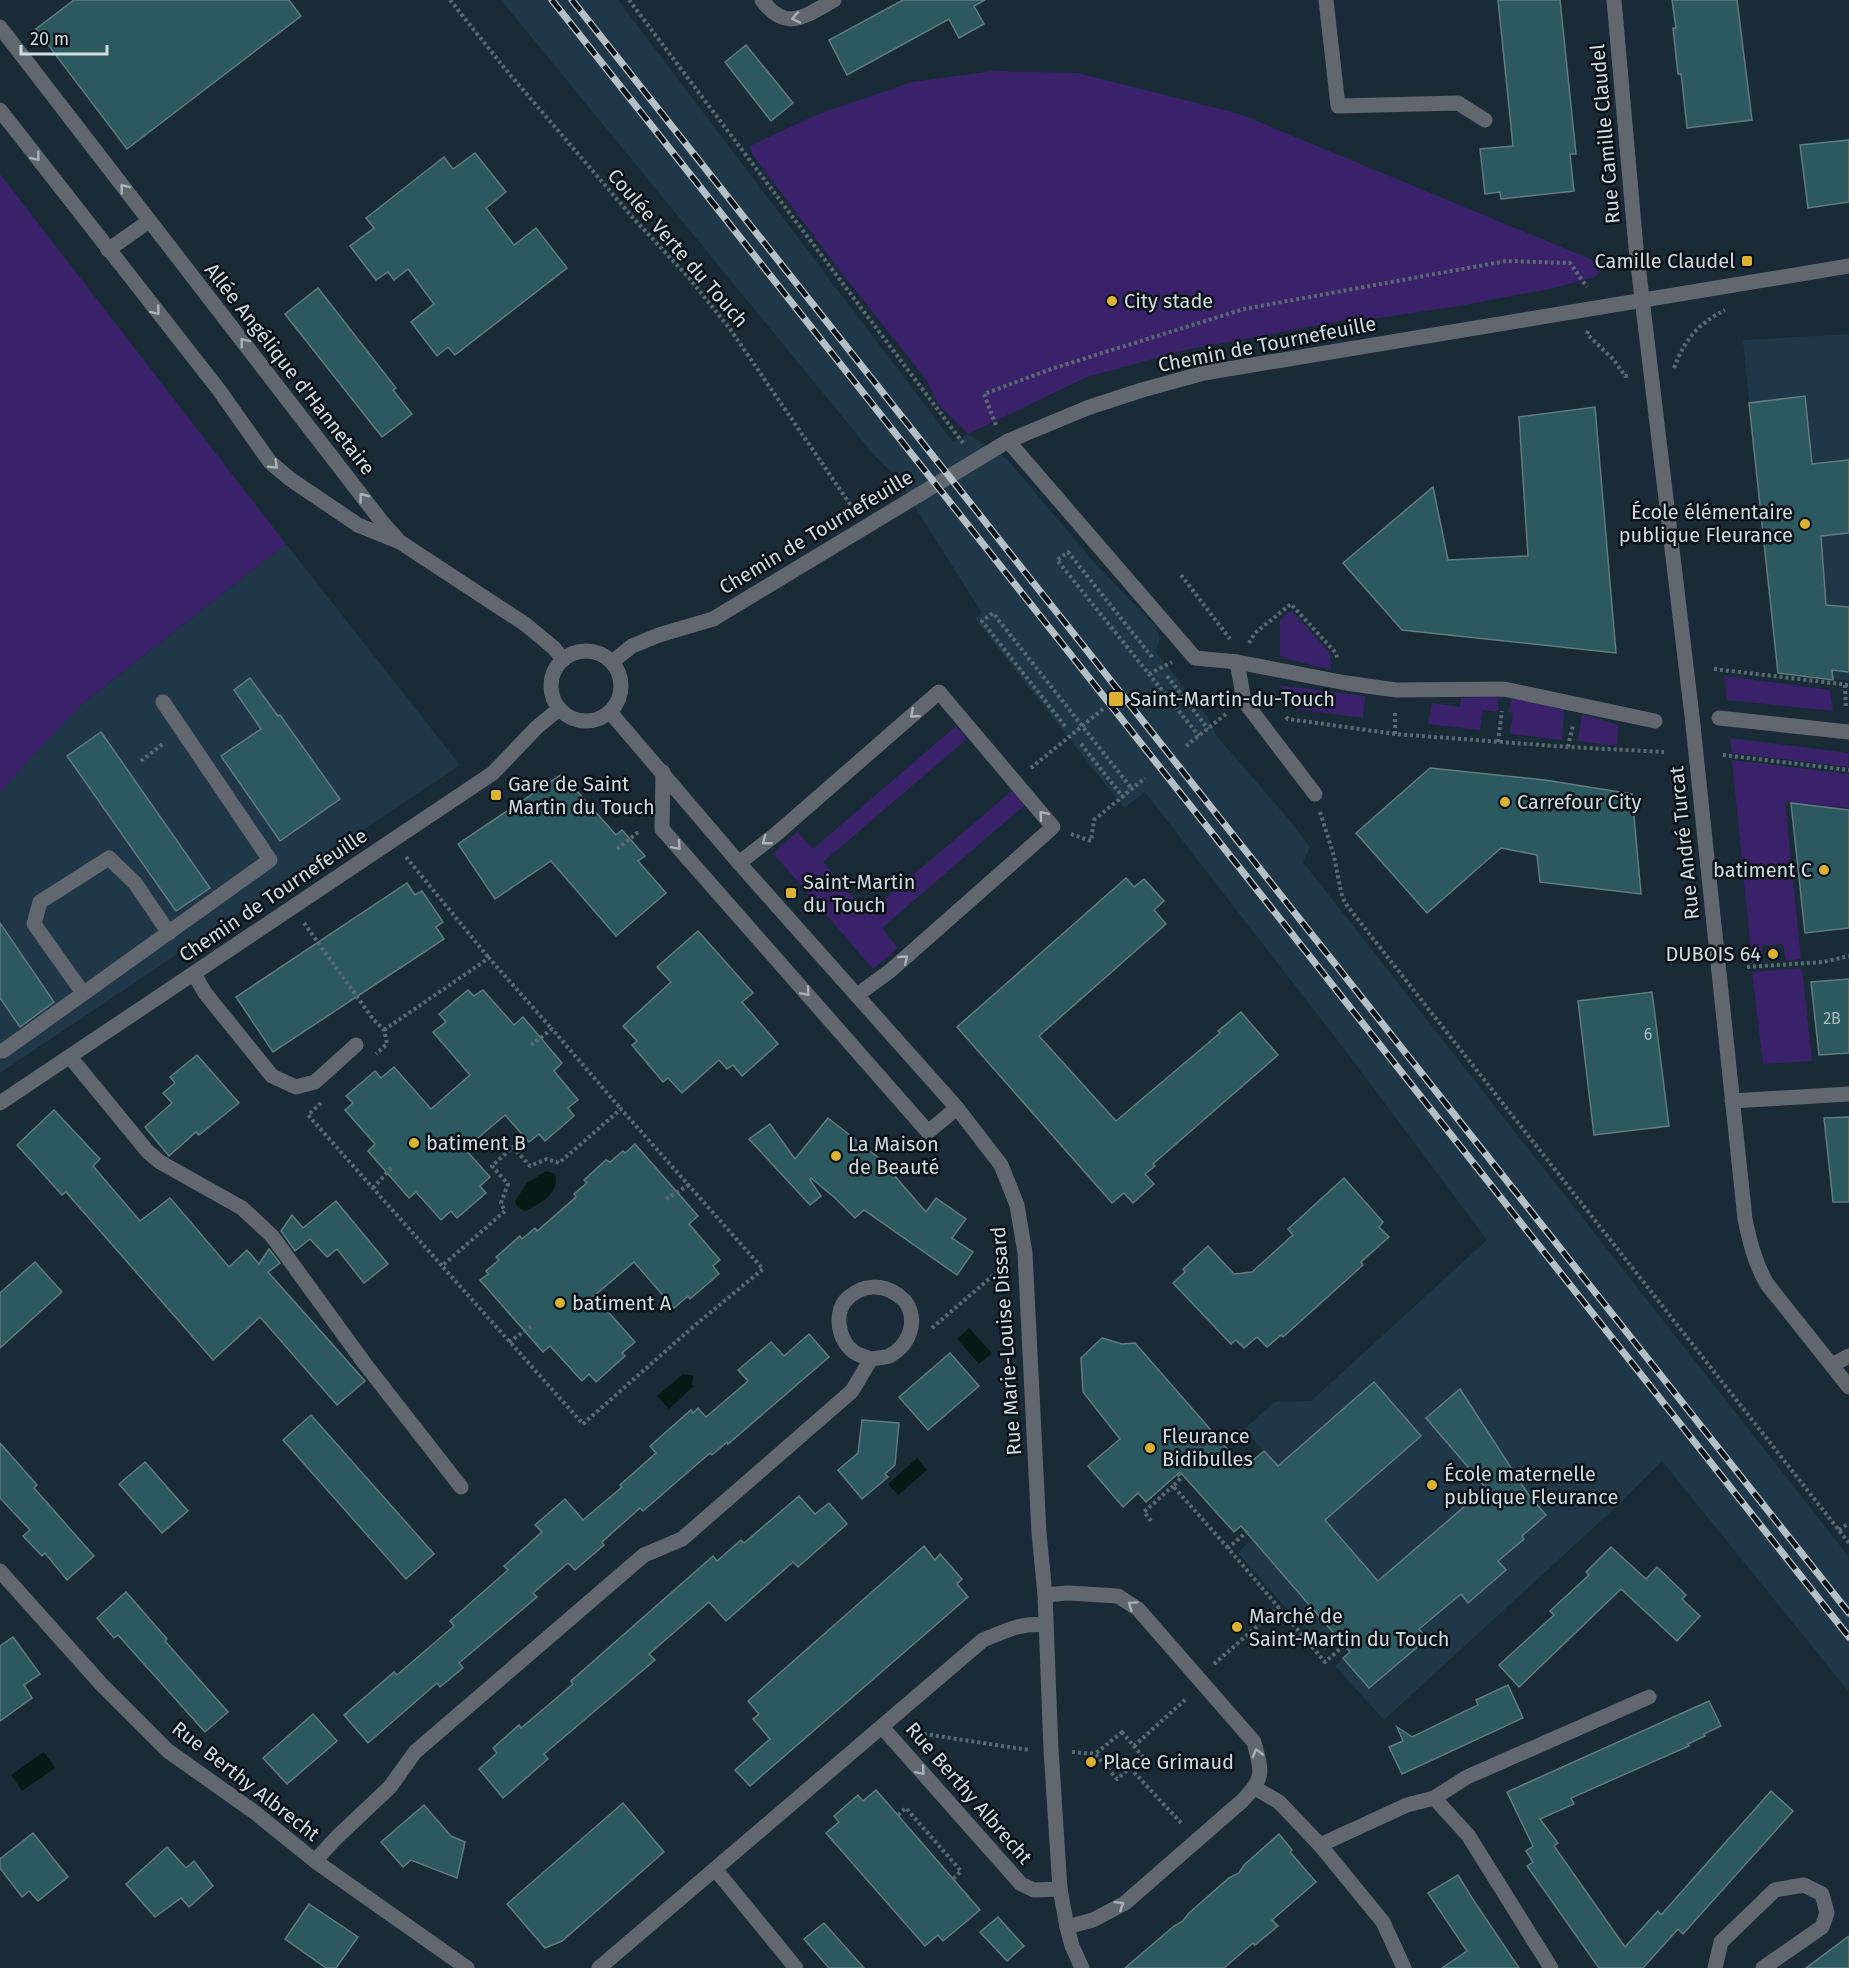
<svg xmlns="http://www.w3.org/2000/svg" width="1849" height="1968" font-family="'Fira Sans',sans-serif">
	<rect width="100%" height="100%" fill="#192b36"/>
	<g fill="#1f3746">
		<path d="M501 0H618L953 442 968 434 1006 458 1093 561 1157 628 1160 638 1156 652 1207 716 1216 735 1290 821 1310 847 1303 862 1849 1557V1692L1662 1461 1616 1507 1384 1720 1335 1666 1352 1650 1340 1637 1324 1652 1238 1553 1253 1538 1243 1525 1234 1532 1206 1501 1264 1451 1244 1429 1275 1402 1311 1401 1487 1240 1348 1054 1145 792 1124 808 975 619 982 613 896 477 873 454Z"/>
		<path d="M1849 334V681L1777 673 1743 340Z"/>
		<path d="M286 544 460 765 0 1073V787L80 706Z"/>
	</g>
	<g fill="#392269">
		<path d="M993 71 1078 73 1240 114 1607 266 1595 277 1554 288 1459 306 1379 318 1346 320 1186 350 1087 377 968 434 938 404 926 379 844 276 752 154 750 146 816 115 912 82Z"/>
		<path d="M0 174 286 544 80 706 27 762 0 793Z"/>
		<path d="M1291 610 1330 653 1331 670 1280 657V620Z"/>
		<path d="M1725 676 1830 690 1833 711 1727 700Z"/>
		<path d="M1279 685 1365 696 1363 718 1297 709Z"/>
		<path d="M1498 697V712L1483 710 1480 730 1428 724 1432 703 1460 707 1461 698Z"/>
		<path d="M1513 697 1564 710 1562 740 1510 734 1513 713 1508 712Z"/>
		<path d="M1582 714 1618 725 1617 746 1578 741Z"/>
		<path d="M956 726 967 739 823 862 867 914 1013 790 1025 805 882 928 898 948 873 969 773 853 797 832 813 849Z"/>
		<path d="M1730 738 1849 753V767L1732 753Z"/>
		<path d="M1732 760 1849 774V808L1785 802 1801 959 1786 961 1783 944 1762 946V962H1752Z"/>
		<path d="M1802 968 1812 1061 1763 1064 1752 972Z"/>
	</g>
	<g fill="#071915">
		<path d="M546 1171 555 1174C561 1193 539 1204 525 1211L517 1207 515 1201 527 1183Z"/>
		<path d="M969 1328 992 1353 979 1364 957 1339Z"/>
		<path d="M683 1374 693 1376 692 1384 694 1386 669 1409 657 1396Z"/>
		<path d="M917 1458 927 1470 898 1495 888 1484Z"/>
		<path d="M44 1752 55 1768 22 1791 11 1775Z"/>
	</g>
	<g fill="#2b595f" stroke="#617b7f" stroke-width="1.5">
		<path d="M74 0H289L301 16 127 149 36 29Z"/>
		<path d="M903 0H985L974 6 984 24 959 38 949 19 847 75 829 40Z"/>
		<path d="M1498 0H1560L1576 154H1570L1574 191 1501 199 1500 192 1485 194 1480 149 1513 146Z"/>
		<path d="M1672 0H1737L1752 120 1687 128 1682 81 1681 74H1678L1673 28H1676Z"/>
		<path d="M746 45 793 103 771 121 725 62Z"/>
		<path d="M1849 140V202L1808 208 1800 145Z"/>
		<path d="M475 153 506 192 486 208 514 245 536 228 567 268 455 355 448 347 437 356 411 322 434 304 408 269 394 280 388 272 376 280 350 246 374 228 366 218 444 157 453 169Z"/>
		<path d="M318 288 396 388 393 390 412 414 382 437 285 314Z"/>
		<path d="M1805 396 1812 464 1849 460V533L1821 536 1826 605 1849 607V672L1832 670 1833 680 1778 673 1749 403Z"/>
		<path d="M1595 407 1616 653 1402 630 1343 563 1433 487 1448 560 1528 556 1519 417Z"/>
		<path d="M250 678 278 716 280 715 340 799 280 841 221 756 261 729 234 690Z"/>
		<path d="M101 732 210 888 176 911 67 756Z"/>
		<path d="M1430 768 1545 780 1632 794 1641 894 1540 882 1537 855 1501 848 1427 913 1356 833Z"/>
		<path d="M562 774 616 835 622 830 630 839 645 856 638 861 666 893 616 936 551 861 495 899 458 844Z"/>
		<path d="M1791 803 1849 810V928L1805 933Z"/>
		<path d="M1126 878 1134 887 1144 879 1164 901 1154 910 1166 924 1039 1036 1116 1121 1220 1033 1218 1031 1241 1012 1278 1055 1153 1164 1155 1166 1145 1174 1154 1184 1133 1203 1124 1193 1112 1203 957 1027Z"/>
		<path d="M407 883 415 895 422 891 443 922 436 927 444 939 273 1052 236 997Z"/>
		<path d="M0 923 54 1002 20 1027 0 998Z"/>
		<path d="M698 931 753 993 742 1002 778 1044 742 1076 733 1065 727 1069 719 1060 682 1093 668 1078 663 1082 632 1045 637 1041 623 1026 671 982 657 967Z"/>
		<path d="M1849 979V1053L1819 1055 1811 982Z"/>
		<path d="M468 990 474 996 483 990 514 1025 523 1017 562 1063 554 1071 578 1100 568 1108 574 1116 545 1141 539 1134 529 1142 505 1115 465 1149 490 1177 480 1186 486 1193 457 1218 451 1211 441 1220 416 1192 409 1198 368 1151 375 1144 345 1110 353 1103 346 1096 375 1071 381 1078 394 1067 431 1109 470 1075 433 1032 446 1022 439 1014Z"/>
		<path d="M1652 992 1669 1126 1594 1135 1578 1001Z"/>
		<path d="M197 1055 239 1103 199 1135 196 1132 169 1156 145 1127 172 1103 163 1093 175 1083 170 1077Z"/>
		<path d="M54 1110 100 1159 93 1166 140 1221 170 1198 229 1267 247 1250 259 1264 269 1249 280 1263 268 1272 365 1381 337 1405 260 1317 213 1360 66 1192 62 1195 17 1145Z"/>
		<path d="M1849 1117V1202H1833L1824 1118Z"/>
		<path d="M828 1118 880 1159 926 1212 936 1198 966 1219 952 1238 973 1252 957 1275 864 1210 855 1218 835 1198 811 1178 810 1180 821 1196 810 1205 749 1139 770 1124 795 1159Z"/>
		<path d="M635 1144 698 1216 689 1224 720 1260 713 1266 719 1274 690 1299 688 1296 674 1308 634 1262 594 1296 635 1342 622 1353 625 1356 596 1382 589 1374 582 1381 550 1346 543 1352 480 1280 488 1274 486 1271 499 1260 496 1257 520 1236 522 1239 535 1228 537 1231 576 1197 574 1194 587 1183 584 1180 606 1160 610 1162 623 1151 625 1153Z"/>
		<path d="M1344 1178 1383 1222 1379 1227 1389 1237 1361 1262 1363 1265 1283 1337 1281 1335 1267 1347 1257 1337 1244 1348 1236 1340 1231 1344 1173 1283 1185 1272 1183 1269 1208 1246 1234 1274 1252 1272 1293 1235 1288 1229Z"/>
		<path d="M336 1201 388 1264 364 1283 337 1249 327 1257 310 1239 295 1251 281 1231 292 1215 303 1228Z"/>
		<path d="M35 1262 62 1292 0 1348V1293Z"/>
		<path d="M809 1334 829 1357 728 1444 727 1442 712 1455 710 1453 643 1511 640 1508 602 1542 604 1545 575 1570 568 1563 533 1593 537 1597 459 1663 463 1668 440 1687 437 1683 368 1743 344 1715 394 1672 397 1675 454 1626 450 1621 508 1570 504 1566 542 1532 535 1525 565 1499 583 1520 622 1487 620 1485 656 1453 650 1446 691 1410 693 1413 698 1408 706 1417 748 1381 738 1370 771 1342 784 1356Z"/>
		<path d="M1102 1338 1122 1344 1135 1343 1244 1468 1264 1451 1278 1466 1374 1382 1421 1436 1325 1520 1378 1581 1486 1488 1426 1418 1460 1389 1530 1497 1546 1515 1522 1536 1524 1539 1498 1561 1506 1570 1468 1603 1461 1594 1419 1629 1427 1639 1369 1688 1343 1658 1350 1652 1241 1526 1234 1532 1180 1472 1146 1502 1138 1493 1123 1507 1088 1466 1120 1439 1083 1392 1081 1358Z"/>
		<path d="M950 1353 979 1386 928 1430 899 1397Z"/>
		<path d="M311 1415 434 1554 406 1579 283 1440Z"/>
		<path d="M862 1420 899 1423 895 1465 885 1474 888 1477 862 1499 838 1470 858 1453Z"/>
		<path d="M0 1443 37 1485 34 1488 94 1556 67 1580 45 1553 42 1556 23 1536 30 1530 0 1498Z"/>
		<path d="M145 1462 188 1511 162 1533 119 1484Z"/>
		<path d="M799 1496 815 1514 829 1503 847 1524 798 1567 793 1562 726 1621 709 1602 649 1654 655 1660 544 1754 548 1759 503 1798 479 1769 497 1753 493 1748 519 1725 521 1728 573 1684 571 1681 713 1556 717 1561 741 1540 744 1543Z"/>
		<path d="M924 1546 935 1560 940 1554 962 1579 957 1584 968 1597 750 1786 735 1770 770 1739 753 1719 759 1714 748 1701Z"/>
		<path d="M1611 1547 1646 1579 1657 1567 1686 1595 1682 1599 1700 1616 1677 1641 1621 1589 1519 1687 1499 1665 1554 1615 1550 1611 1589 1575 1586 1572Z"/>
		<path d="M126 1592 167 1639 165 1641 228 1712 205 1732 118 1635 114 1638 97 1618Z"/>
		<path d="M13 1637 40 1674 24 1685 32 1698 0 1721V1646Z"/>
		<path d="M1508 1685 1523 1718 1402 1774 1389 1747 1403 1741 1397 1727 1412 1737 1478 1705 1476 1700Z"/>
		<path d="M1709 1701 1721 1726 1704 1734 1705 1736 1688 1744 1689 1746 1571 1798 1574 1804 1540 1819 1558 1843 1554 1846 1625 1947 1658 1911 1661 1915 1771 1791 1793 1811 1683 1934 1678 1929 1643 1968H1599L1527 1866 1533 1862 1526 1851 1533 1846 1507 1792Z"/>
		<path d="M313 1714 337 1741 287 1784 263 1758Z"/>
		<path d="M876 1790 980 1910 943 1941 938 1935 925 1946 826 1833 839 1822 834 1816 858 1795 863 1801Z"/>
		<path d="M623 1803 664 1852 562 1941 545 1948 507 1904Z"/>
		<path d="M424 1805 451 1836 465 1842 457 1878 411 1860 403 1867 381 1842Z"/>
		<path d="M33 1833 68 1877 38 1901 29 1891 22 1897 0 1868V1859Z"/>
		<path d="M1279 1834 1292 1850 1290 1852 1316 1882 1272 1920 1278 1926 1255 1945 1253 1943 1224 1968H1125L1174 1926 1183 1921 1189 1913 1229 1878 1239 1873 1244 1865Z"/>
		<path d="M167 1847 186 1868 194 1861 213 1886 189 1907 181 1898 155 1917 126 1884Z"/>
		<path d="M1458 1875 1472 1898 1519 1968H1442L1467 1951 1428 1893Z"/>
		<path d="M309 1904 358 1937 336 1968H326L285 1939Z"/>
		<path d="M998 1917 1024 1946 1007 1961 980 1932Z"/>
		<path d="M824 1923 864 1968H829L804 1939Z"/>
		<path d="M1849 1936V1968H1806Z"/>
	</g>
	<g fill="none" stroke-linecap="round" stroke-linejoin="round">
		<g stroke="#5a6a74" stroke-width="4" stroke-dasharray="3 3" stroke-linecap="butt">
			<path d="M450 0 506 70 634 219 689 278 730 329 854 510"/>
			<path d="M629 0 963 443"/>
			<path d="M1588 331 1587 334 1614 360 1625 376 1630 375"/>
			<path d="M1674 368C1685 339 1698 324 1725 310"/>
			<path d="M996 425 984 394 1054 368 1244 309 1506 261 1570 263 1587 287"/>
			<path d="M1181 575 1230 639"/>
			<path d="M1249 643 1255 633 1291 604 1335 652 1338 659"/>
			<path d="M1152 657 1068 552 1057 560 1199 736"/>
			<path d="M1714 669 1849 685"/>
			<path d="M1149 674 1172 662"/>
			<path d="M1167 676 1208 729"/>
			<path d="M1845 685 1846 709"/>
			<path d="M1286 717 1288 719 1395 734 1568 747 1664 752"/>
			<path d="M1065 726 982 621 993 613 1132 789"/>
			<path d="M1395 734V710"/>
			<path d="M1498 742 1502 711"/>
			<path d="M1081 744 1123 797"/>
			<path d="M1186 746 1226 714"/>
			<path d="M1568 747 1573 725"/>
			<path d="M1723 755 1849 770"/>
			<path d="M141 761 164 743"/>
			<path d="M1031 768 1103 709"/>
			<path d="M1320 812 1334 856 1341 892 1345 903 1849 1543"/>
			<path d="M1071 834 1091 841 1094 820 1145 778"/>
			<path d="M617 849 637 833 641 832"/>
			<path d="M406 857 489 958"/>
			<path d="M304 923 373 1019 384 1030 387 1044 376 1054"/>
			<path d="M1747 967 1823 962 1849 956"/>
			<path d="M384 1030 489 958 552 1029"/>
			<path d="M531 1045 552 1029 621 1109"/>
			<path d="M321 1103 308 1115 442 1266 505 1211 501 1203 508 1184 492 1166 513 1147 530 1166 547 1159 559 1163 621 1109 763 1269 694 1326 583 1424 442 1266"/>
			<path d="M373 1188 393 1166"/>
			<path d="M666 1199 689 1185"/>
			<path d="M932 1328 1004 1266"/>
			<path d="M509 1342 533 1325"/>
			<path d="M1178 1474 1181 1478 1173 1486 1228 1548"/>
			<path d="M1151 1521 1144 1512 1173 1486"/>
			<path d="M1839 1530 1849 1523"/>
			<path d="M1248 1531 1228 1548 1325 1662 1346 1644"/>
			<path d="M1214 1664 1279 1607"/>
			<path d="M1122 1732 1143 1757 1117 1779 1095 1754Z"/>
			<path d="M918 1733 1029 1750"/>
			<path d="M1134 1746 1187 1698"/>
			<path d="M1072 1752 1095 1754"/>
			<path d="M1130 1768 1183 1825"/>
			<path d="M898 1815 906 1808 961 1871 953 1879"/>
		</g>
		<g stroke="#62666f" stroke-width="15">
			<path d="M762 0C786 33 805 16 834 0"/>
			<path d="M1326 0 1338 106 1458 103 1485 120"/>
			<path d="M1614 0 1636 248 1692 716 1745 1219C1750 1243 1755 1263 1767 1284L1849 1387"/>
			<path d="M0 27 382 522 398 540"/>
			<path d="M0 110 219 390 270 462 290 479 358 525 400 542 525 624 554 648 563 660"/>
			<path d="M108 250 149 221"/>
			<path d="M1008 441 1195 658 1237 662 1244 701 1315 794"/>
			<circle cx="586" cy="686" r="35"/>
			<path d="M612 662 632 646 659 635 713 619 1008 441 1087 408 1142 390 1204 373 1849 266"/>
			<path d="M1237 662 1346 683 1396 690 1504 689 1655 721"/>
			<path d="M610 712 739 863 957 1108 1001 1165 1017 1205 1025 1253 1039 1533 1045 1595 1051 1750 1060 1889 1067 1927 1072 1946 1082 1968"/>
			<path d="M1719 718 1849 732"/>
			<path d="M663 772 662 829 928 1132 957 1108"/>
			<path d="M739 863 775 835 939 692 1053 827 890 971 857 995"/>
			<path d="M194 974 205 993 272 1076 296 1087 315 1082 356 1045"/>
			<path d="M83 993 34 924 40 902 109 858 135 883 169 933"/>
			<path d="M0 1051H3L270 860 163 702"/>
			<path d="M70 1057 148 1152 160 1162 242 1208 272 1236 365 1364 461 1487"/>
			<path d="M1732 1101 1849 1094"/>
			<path d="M0 1103 493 773 537 727 559 709"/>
			<path d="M1832 1365 1849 1356"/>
			<path d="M0 1571 102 1685 168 1751 253 1811 315 1861 467 1968"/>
			<path d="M1045 1595 1068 1593 1118 1596 1138 1609 1254 1742C1262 1772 1265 1778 1242 1801L1125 1903 1093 1920 1067 1927"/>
			<path d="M882 1727 1021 1884 1034 1890 1060 1889"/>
			<path d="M1255 1788 1279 1802 1320 1845 1383 1922 1404 1968"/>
			<path d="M1434 1798 1468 1835 1551 1968"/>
			<path d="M1320 1845 1407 1805 1434 1798 1467 1777 1649 1697"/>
			<path d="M315 1861 336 1838 390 1787 415 1752 644 1555 682 1539 852 1391 871 1359C876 1358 884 1358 889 1356 909 1346 919 1321 905 1301 905 1301 899 1296 898 1295 882 1284 863 1284 848 1298 833 1311 838 1341 854 1352 858 1355 865 1357 871 1359"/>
			<path d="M715 1869 796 1968"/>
			<path d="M599 1968 983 1640C1006 1631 1021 1622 1046 1625"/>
			<path d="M1715 1968 1721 1942 1775 1890 1804 1885 1822 1894 1827 1913 1822 1927 1763 1968"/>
		</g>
		<defs>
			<g id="rail">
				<path d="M552 0 1849 1637"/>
				<path d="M572 0 1849 1613"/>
			</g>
		</defs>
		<use href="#rail" stroke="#b4c0c8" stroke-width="7"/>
		<use href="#rail" stroke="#0b1217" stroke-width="4.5" stroke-dasharray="14" stroke-linecap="butt"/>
	</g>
	<defs><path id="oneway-chevron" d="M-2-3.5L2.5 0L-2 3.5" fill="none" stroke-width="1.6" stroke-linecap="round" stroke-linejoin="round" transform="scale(1.5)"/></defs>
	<g stroke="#aab2ba">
		<use href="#oneway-chevron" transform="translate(796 18) rotate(169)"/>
		<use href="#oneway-chevron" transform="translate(36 157) rotate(52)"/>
		<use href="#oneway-chevron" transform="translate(124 188) rotate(-128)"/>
		<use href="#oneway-chevron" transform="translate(156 311) rotate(52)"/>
		<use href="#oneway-chevron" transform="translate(244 342) rotate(-128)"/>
		<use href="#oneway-chevron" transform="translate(274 465) rotate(44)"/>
		<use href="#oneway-chevron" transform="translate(363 497) rotate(-127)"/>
		<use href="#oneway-chevron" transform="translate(914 714) rotate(139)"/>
		<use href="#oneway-chevron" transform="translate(1043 815) rotate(-131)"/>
		<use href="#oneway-chevron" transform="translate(766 841) rotate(142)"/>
		<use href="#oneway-chevron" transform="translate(677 846) rotate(49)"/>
		<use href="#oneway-chevron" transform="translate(904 959) rotate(-41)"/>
		<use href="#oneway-chevron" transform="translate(806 992) rotate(49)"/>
		<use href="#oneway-chevron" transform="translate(1132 1605) rotate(-145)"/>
		<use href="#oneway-chevron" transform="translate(1257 1753) rotate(-105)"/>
		<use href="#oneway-chevron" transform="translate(921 1771) rotate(49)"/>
		<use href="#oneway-chevron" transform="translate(1120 1905) rotate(-32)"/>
	</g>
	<g fill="#dcb233" stroke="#0b1217" stroke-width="2">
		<rect x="1741" y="255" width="12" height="12" rx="3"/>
		<circle cx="1112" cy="301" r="6"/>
		<circle cx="1805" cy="524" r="6"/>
		<rect x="1108" y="691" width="16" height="16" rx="3"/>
		<rect x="490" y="789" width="12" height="12" rx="3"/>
		<circle cx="1505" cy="802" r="6"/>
		<circle cx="1824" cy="870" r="6"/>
		<rect x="785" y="887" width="12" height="12" rx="3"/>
		<circle cx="1773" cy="954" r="6"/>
		<circle cx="414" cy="1143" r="6"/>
		<circle cx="836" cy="1156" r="6"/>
		<circle cx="560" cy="1303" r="6"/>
		<circle cx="1150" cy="1448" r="6"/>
		<circle cx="1432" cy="1485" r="6"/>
		<circle cx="1237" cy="1627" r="6"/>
		<circle cx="1091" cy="1762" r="6"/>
	</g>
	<g text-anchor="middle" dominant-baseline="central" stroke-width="5" stroke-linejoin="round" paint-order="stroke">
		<g font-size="16" fill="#a7bac1">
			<text x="1832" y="1018">2B</text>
			<text x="1648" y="1034">6</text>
		</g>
		<g font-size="20" fill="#d0dbe2" stroke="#0b1217">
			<text transform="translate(1605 134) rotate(-95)">Rue Camille Claudel</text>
			<text transform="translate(678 248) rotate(49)">Coulée Verte du Touch</text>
			<text transform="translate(1267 344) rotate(-11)">Chemin de Tournefeuille</text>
			<text transform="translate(290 369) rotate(52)">Allée Angélique d'Hannetaire</text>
			<text transform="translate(816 532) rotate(-31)">Chemin de Tournefeuille</text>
			<text transform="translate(1684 843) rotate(-96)">Rue André Turcat</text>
			<text transform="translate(273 895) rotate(-34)">Chemin de Tournefeuille</text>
			<text transform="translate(1006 1341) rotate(-94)">Rue Marie-Louise Dissard</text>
			<text transform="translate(246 1781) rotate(38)">Rue Berthy Albrecht</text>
			<text transform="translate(969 1793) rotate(49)">Rue Berthy Albrecht</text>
		</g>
		<g font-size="20" fill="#d0dbe2" stroke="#0b1217" text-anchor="start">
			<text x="1735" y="261" text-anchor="end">Camille Claudel</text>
			<text x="1124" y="301">City stade</text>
			<text x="1793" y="512" text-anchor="end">École élémentaire<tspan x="1793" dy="23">publique Fleurance</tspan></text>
			<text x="1130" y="699">Saint-Martin-du-Touch</text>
			<text x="508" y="784">Gare de Saint<tspan x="508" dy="23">Martin du Touch</tspan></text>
			<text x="1517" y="802">Carrefour City</text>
			<text x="1812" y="870" text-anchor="end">batiment C</text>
			<text x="803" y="882">Saint-Martin<tspan x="803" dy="23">du Touch</tspan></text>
			<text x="1761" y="954" text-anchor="end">DUBOIS 64</text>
			<text x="426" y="1143">batiment B</text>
			<text x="848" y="1144">La Maison<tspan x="848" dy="23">de Beauté</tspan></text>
			<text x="572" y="1303">batiment A</text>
			<text x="1162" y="1436">Fleurance<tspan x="1162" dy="23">Bidibulles</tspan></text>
			<text x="1444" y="1474">École maternelle<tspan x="1444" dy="23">publique Fleurance</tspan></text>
			<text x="1249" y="1616">Marché de<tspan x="1249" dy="23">Saint-Martin du Touch</tspan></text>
			<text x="1103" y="1762">Place Grimaud</text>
		</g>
	</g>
	<path d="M21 45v9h86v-9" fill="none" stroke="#d0dbe2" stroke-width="3"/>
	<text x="30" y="45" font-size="18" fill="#d0dbe2" stroke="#0b1217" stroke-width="4.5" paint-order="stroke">20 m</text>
</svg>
